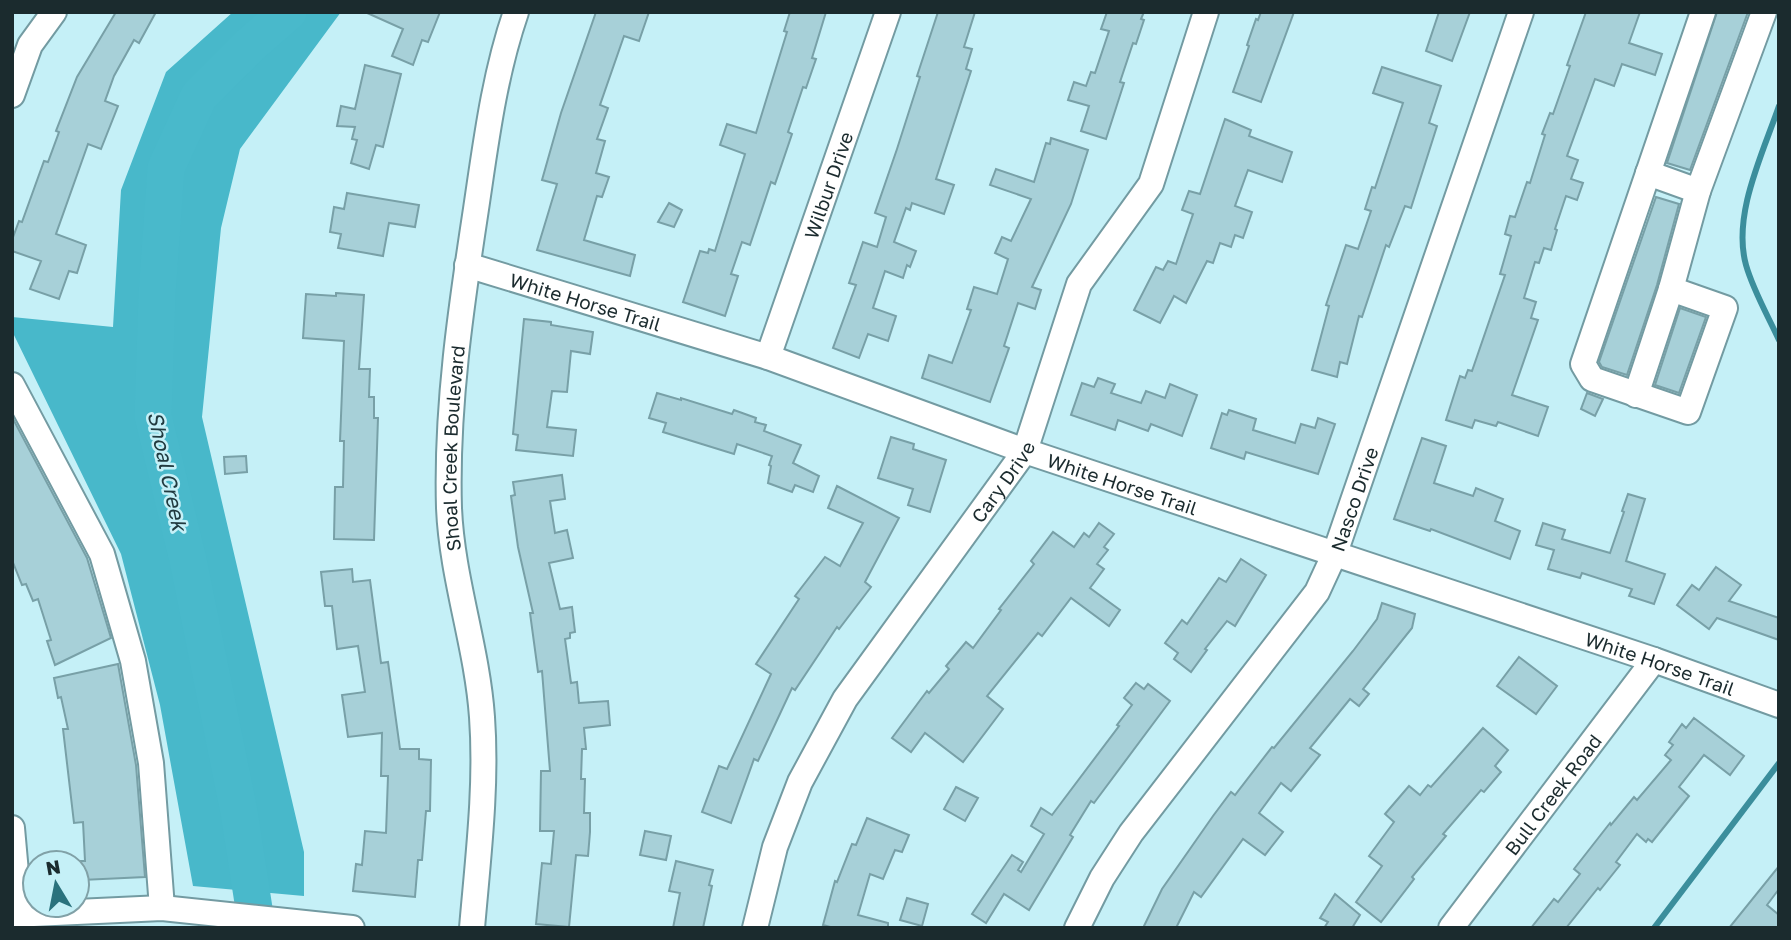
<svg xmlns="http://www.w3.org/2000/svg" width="1791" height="940" font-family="'Golos Text',sans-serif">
	<rect width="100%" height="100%" fill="#c5f0f7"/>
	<path fill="#48b8ca" d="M233 12H341L240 149 221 228 202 417 304 852V896L193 886 160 705 121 554 12 331V317L113 327 121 190 166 72Z"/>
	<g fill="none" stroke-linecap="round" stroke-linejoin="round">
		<g stroke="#3b8e9c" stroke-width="6">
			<path d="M1779 106C1763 153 1732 215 1746 265 1753 290 1768 316 1779 340"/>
			<path d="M1654 928 1779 763"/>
		</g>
		<path stroke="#49b9cb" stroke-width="37" d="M257 928 239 812 188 560 153 416 157 295 166 168 199 96 250 45 288 12"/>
	</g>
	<g fill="#a7d0d8" stroke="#78a0a7" stroke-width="2">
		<path d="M116 12H156L139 43 134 40 114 76 105 101 118 106 101 149 88 144 56 234 86 245 77 273 69 271 59 299 30 289 41 261 12 251V240L19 221 22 222 44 161 48 162 59 132 56 131 77 77Z"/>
		<path d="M365 12H440L428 42 422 40 413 65 392 56 403 29Z"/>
		<path d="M596 12H649L639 41 624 36 600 105 608 108 597 139 605 141 596 173 609 177 602 197 597 196 584 240 635 255 630 276 537 250 557 184 542 180 561 113Z"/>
		<path d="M790 12H826L812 58 816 59 806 88 803 87 788 132 792 134 775 184 771 182 750 245 742 242 731 274 738 276 725 316 683 302 700 251 708 253 709 249 715 251 745 154 720 145 727 124 756 133 787 32 784 31Z"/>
		<path d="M938 12H975L964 47 972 49 966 69 971 71 936 179 954 185 944 214 912 203 910 210 906 208 894 242 916 251 910 267 907 265 903 278 885 271 873 308 896 316 888 341 868 334 859 358 833 348 856 285 849 283 863 242 877 247 886 217 875 213 897 149 920 77 917 76Z"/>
		<path d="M1107 12H1144L1141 19 1144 20 1136 44 1133 43 1120 82 1124 83 1106 139 1081 131 1089 106 1068 100 1074 82 1086 86 1091 72 1095 73 1109 31 1101 29Z"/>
		<path d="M1261 12H1294L1261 102 1233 92 1249 46 1247 45 1256 19 1258 20Z"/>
		<path d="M1439 12H1470L1452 61 1426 51Z"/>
		<path d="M1586 12H1640L1629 43 1662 54 1655 75 1622 64 1614 86 1595 79 1567 156 1578 160 1571 179 1583 183 1577 200 1566 196 1555 229 1557 230 1551 250 1544 248 1539 263 1535 262 1524 298 1536 302 1531 318 1538 320 1512 395 1548 407 1538 436 1498 422 1496 426 1475 420 1472 428 1446 420 1460 376 1465 378 1468 370 1472 371 1505 275 1500 274 1511 236 1505 234 1510 216 1515 217 1527 182 1530 183 1545 135 1542 134 1550 113 1553 114 1570 66 1567 65Z"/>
		<path d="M1717 12H1748L1690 170 1667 163Z"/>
		<path d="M365 65 401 74 383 147 376 145 369 169 351 163 357 140 352 139 355 127 337 126 341 106 355 109Z"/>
		<path d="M1382 67 1441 86 1429 123 1437 126 1411 208 1405 206 1389 247 1386 245 1362 317 1359 316 1347 364 1340 362 1337 377 1312 370 1329 306 1326 305 1346 245 1358 249 1371 211 1365 209 1372 187 1375 188 1403 103 1373 93Z"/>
		<path d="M1225 119 1251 130 1249 136 1292 152 1282 182 1248 170 1235 206 1252 212 1243 238 1235 235 1231 247 1220 243 1213 263 1207 261 1186 303 1174 296 1160 323 1134 310 1156 267 1163 270 1168 261 1176 264 1193 214 1182 210 1189 191 1200 194Z"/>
		<path d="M1051 138 1088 150 1071 204 1032 287 1041 290 1035 309 1018 303 1004 346 1009 348 990 402 922 378 929 355 952 363 971 310 967 309 974 287 997 294 1008 259 995 253 1002 237 1011 241 1031 199 990 185 996 169 1034 182 1046 143 1050 144Z"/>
		<path d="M347 193 419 205 415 227 389 223 383 256 338 248 341 234 330 232 334 207 344 209Z"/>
		<path d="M1656 197 1679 204 1657 285 1627 375 1602 367 1599 362Z"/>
		<path d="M669 203 682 210 674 227 658 222Z"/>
		<path d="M336 293 364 295 359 369H370L369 397H374V418H378L374 540 334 539 335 487H343L344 441H340L344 341 303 338 306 294 336 296Z"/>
		<path d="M1680 308 1706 317 1679 393 1655 385Z"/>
		<path d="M524 319 551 322V325L593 332 590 354 571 351 567 392 552 391 547 427 576 430 573 456 516 450 518 435 513 434Z"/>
		<path d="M1098 378 1115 384 1111 393 1141 403 1146 391 1165 398 1170 384 1197 395 1182 436 1151 424 1148 431 1118 420 1115 430 1071 415 1082 383 1094 387Z"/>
		<path d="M657 393 681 400V398L732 414 734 410 756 418 755 422 766 425 764 431 801 445 793 463 819 476 813 492 795 485 792 492 768 483 771 466 769 465 772 456 737 444 734 454 663 432 666 423 649 418Z"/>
		<path d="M1587 393 1603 399 1595 416 1581 409Z"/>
		<path d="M1229 410 1256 419 1253 430 1295 443 1301 424 1315 428 1318 418 1335 424 1318 474 1246 452 1244 459 1211 448 1222 413 1227 415Z"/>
		<path d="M12 417 87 558 111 638 55 665 47 641 51 640 38 599 33 601 26 584 22 585 12 560Z"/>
		<path d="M891 437 914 444 913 449 946 460 930 512 908 505 913 489 878 478Z"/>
		<path d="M1422 438 1446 446 1434 483 1473 496 1476 488 1503 499 1495 521 1520 531 1510 559 1431 529 1430 531 1394 519Z"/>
		<path d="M246 456 247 472 225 474 224 457Z"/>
		<path d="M562 475 565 499 550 501 555 533 567 530 573 558 549 563 560 609 572 607 575 632 570 633V638L565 639 571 683 577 682 579 703 608 701 610 725 584 728 586 749H582L581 779H585L584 813H590V832L588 856 576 855 569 927 536 924 542 863 551 864 554 831H540L541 771H550L542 671 538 672 530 613H533L518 547 511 496 515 495 513 482Z"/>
		<path d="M837 486 899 518 865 582 871 587 839 629 837 627 795 690 792 688 758 761 754 759 731 823 702 812 719 766 727 769 771 674 756 664 799 599 795 596 825 557 840 566 863 523 828 508Z"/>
		<path d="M1628 494 1645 499 1626 561 1665 574 1654 604 1629 596 1632 589 1582 573 1580 578 1548 569 1554 550 1536 545 1543 523 1565 530 1562 539 1610 553 1624 512 1622 511Z"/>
		<path d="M1099 523 1114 534 1104 547 1108 550 1097 564 1104 569 1090 588 1120 610 1109 626 1071 598 1042 636 1038 633 987 696 1003 709 963 762 925 733 911 752 892 738 927 691 929 693 949 669 946 666 966 642 973 648 1001 610 999 609 1034 564 1031 561 1053 532 1074 547 1084 533 1089 537Z"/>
		<path d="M1241 559 1266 575 1235 626 1227 621 1205 649 1207 650 1191 672 1174 659 1178 653 1165 643 1182 620 1187 624 1219 578 1226 582Z"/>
		<path d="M1716 567 1741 585 1729 601 1779 618V640L1717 618 1709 629 1677 605 1692 585 1699 590Z"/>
		<path d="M352 569 353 582 370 580 381 663 388 662 400 749H419V759L431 760 430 811H426L422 860H418L415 897 353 891 356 864 362 865 365 831 386 833 388 776H381L382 733 348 737 342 695 365 692 358 646 337 649 332 606H325L321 572Z"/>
		<path d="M1382 603 1415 614 1412 628 1363 689 1369 694 1359 706 1350 699 1310 748 1320 755 1291 791 1281 783 1259 813 1283 832 1265 855 1243 839 1201 897 1194 892 1176 928H1143L1162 889 1213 816 1231 792 1235 795 1272 747 1274 748 1353 651 1377 619Z"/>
		<path d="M1519 657 1557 686 1536 714 1497 686Z"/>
		<path d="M118 664 136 765 145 877 82 880 81 861H85L83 822 74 823 63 729H68L61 697 58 698 54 678Z"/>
		<path d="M1136 683 1144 689 1148 684 1170 701 1094 803 1091 801 1070 835 1073 837 1029 910 1004 894 986 923 972 914 1012 855 1023 862 1018 870 1021 872 1044 834 1031 826 1041 808 1052 815 1119 726 1117 725 1132 705 1124 698Z"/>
		<path d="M1694 718 1744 756 1730 775 1704 755 1679 787 1689 796 1652 842 1648 839 1646 842 1637 834 1616 862 1620 865 1600 890 1598 888 1566 928H1531L1554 899 1558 902 1580 874 1574 869 1610 823 1611 825 1634 797 1637 800 1671 760 1665 755 1673 745 1669 742 1682 724 1686 728Z"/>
		<path d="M1483 728 1508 750 1495 766 1501 772 1484 792 1481 790 1443 834 1446 836 1412 877 1414 879 1381 922 1356 902 1382 866 1369 856 1394 822 1385 814 1409 786 1420 795 1428 785 1431 787Z"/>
		<path d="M956 787 978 798 965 821 944 809Z"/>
		<path d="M867 818 909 835 902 852 895 850 883 879 870 874 858 915 888 923V928H834L823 925 835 881 837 882 852 844 856 845Z"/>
		<path d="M645 831 671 836 666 860 640 855Z"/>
		<path d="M676 861 713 870 709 885 712 886 703 928H673L680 893 669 891Z"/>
		<path d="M1779 866V889L1767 905 1779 915V928H1729Z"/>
		<path d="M1335 894 1360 915 1352 928H1324L1328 922 1320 918Z"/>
		<path d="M907 898 928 904 922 926 900 920Z"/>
	</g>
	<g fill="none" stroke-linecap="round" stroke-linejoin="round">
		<defs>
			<g id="minor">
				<path d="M1703 12 1583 364 1592 379 1688 412 1725 308 1671 289 1698 191 1764 12"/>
				<path d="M12 95 30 45 54 12"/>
				<path d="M1648 173 1698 191"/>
				<path id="s1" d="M467 265 768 357 1025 451 1654 660 1779 705"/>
				<path id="s2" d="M768 357 888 12"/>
				<path d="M12 385 102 554 133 661 151 763 162 908"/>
				<path d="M1636 395 1671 289"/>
				<path d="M12 828 21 928"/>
				<path d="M12 915 162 908 352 928"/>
				<path id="s3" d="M472 928C478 858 487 786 482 717 477 646 452 579 449 508 446 408 461 307 476 209 486 142 494 76 516 12"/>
				<path id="s4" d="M755 928 775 847 800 782 845 699 1025 451 1079 284 1151 184 1206 12"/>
				<path id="s5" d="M1077 928 1102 878 1131 833 1317 592 1335 553 1521 12"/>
				<path id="s6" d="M1451 928 1654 660"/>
			</g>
		</defs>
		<use href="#minor" stroke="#739ba2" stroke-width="28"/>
		<use href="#minor" stroke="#fff" stroke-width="24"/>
	</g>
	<g text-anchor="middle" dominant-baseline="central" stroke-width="5" stroke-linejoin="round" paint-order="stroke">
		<g font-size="19" fill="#1b2b2e" stroke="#c5f0f7">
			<text stroke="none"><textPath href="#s2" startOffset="182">Wilbur Drive</textPath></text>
			<text stroke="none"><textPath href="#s1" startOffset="124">White Horse Trail</textPath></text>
			<text stroke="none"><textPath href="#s3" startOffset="483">Shoal Creek Boulevard</textPath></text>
			<text stroke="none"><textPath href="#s4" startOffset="516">Cary Drive</textPath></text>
			<text stroke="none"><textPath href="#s1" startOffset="691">White Horse Trail</textPath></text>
			<text stroke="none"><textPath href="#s5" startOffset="514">Nasco Drive</textPath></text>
			<text stroke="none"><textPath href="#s1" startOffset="1258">White Horse Trail</textPath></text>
			<text stroke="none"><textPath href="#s6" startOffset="168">Bull Creek Road</textPath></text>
		</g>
		<g font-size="21" font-style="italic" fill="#213a3f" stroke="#c5f0f7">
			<text transform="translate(168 471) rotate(78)">Shoal Creek</text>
		</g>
	</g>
	<rect width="1791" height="940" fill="none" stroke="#1b2b2e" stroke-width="28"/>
	<g transform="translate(56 884) rotate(350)"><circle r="33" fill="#c5f0f7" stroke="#81a1a7" stroke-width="2"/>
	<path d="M0-5L12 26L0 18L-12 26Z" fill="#2a727d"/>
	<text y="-10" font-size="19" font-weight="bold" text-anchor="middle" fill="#1b2b2e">N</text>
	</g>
</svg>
